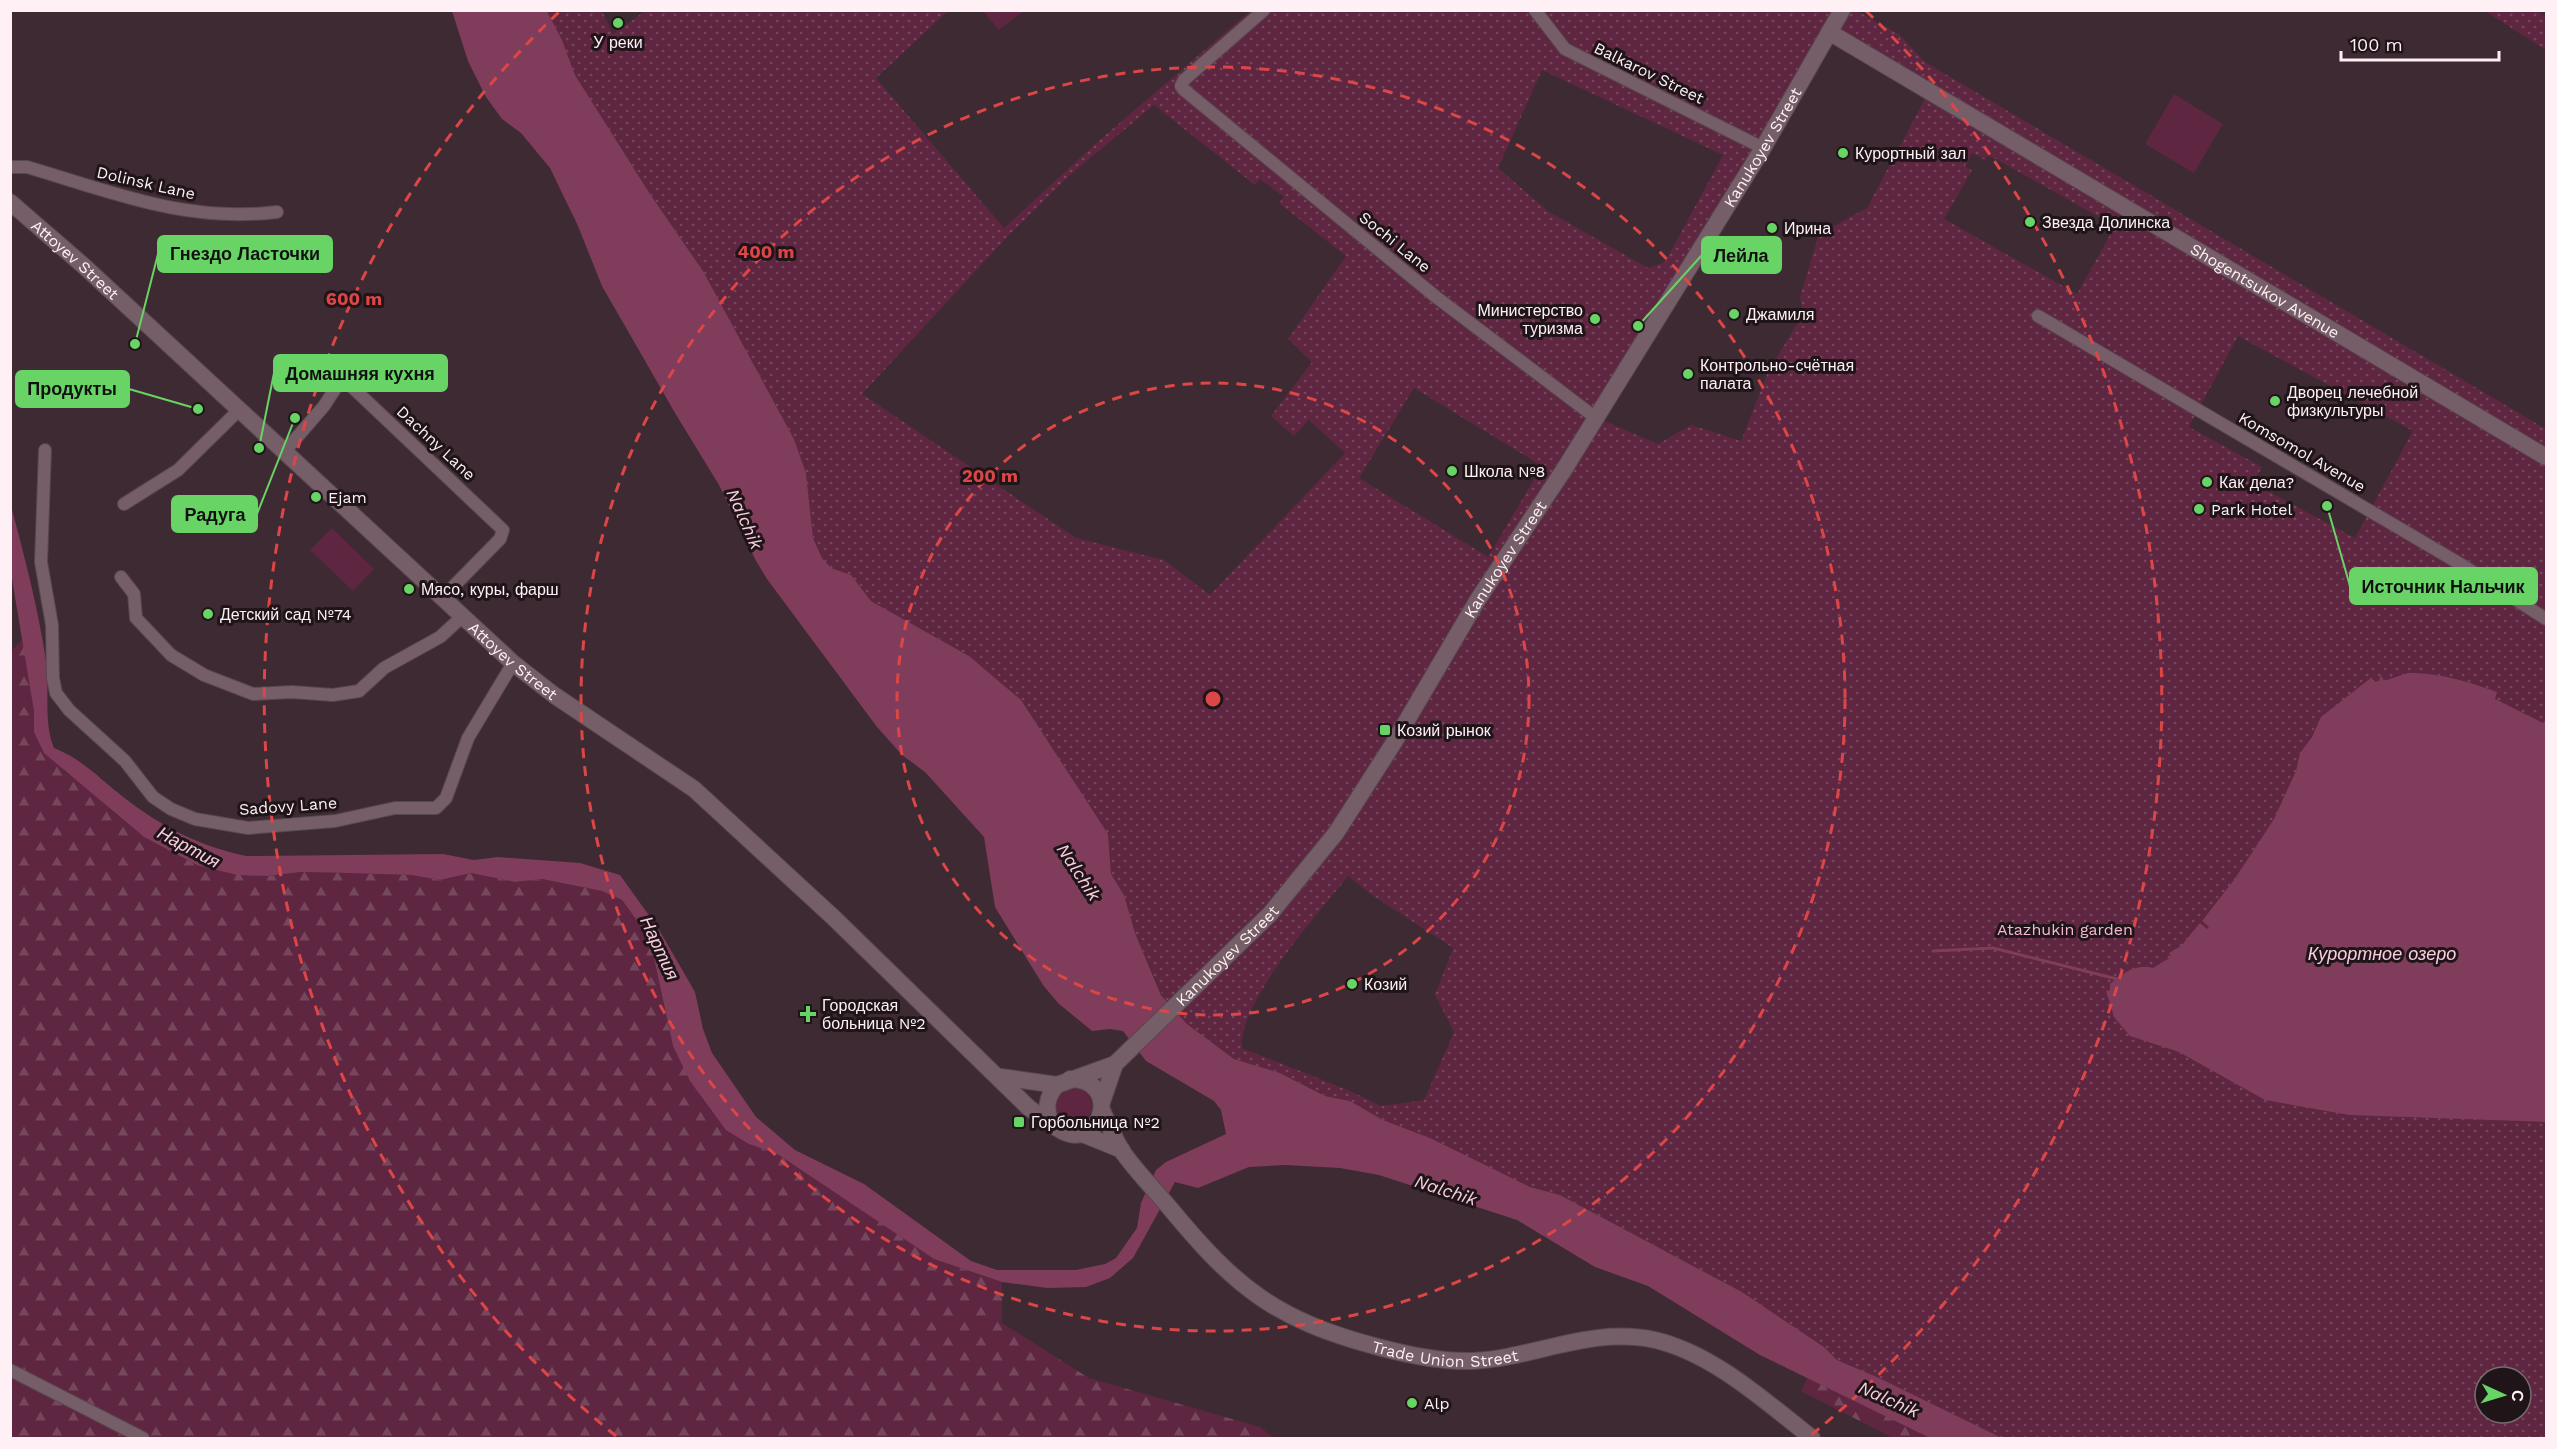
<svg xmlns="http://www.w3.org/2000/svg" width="2557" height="1449" font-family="'Work Sans',sans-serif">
	<defs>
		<pattern id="forest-firs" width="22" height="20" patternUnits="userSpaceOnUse" patternTransform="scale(1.5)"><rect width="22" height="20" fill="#5e2640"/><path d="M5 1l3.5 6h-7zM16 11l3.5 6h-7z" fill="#76465c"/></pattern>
		<pattern id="park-dots" width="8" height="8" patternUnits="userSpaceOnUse" patternTransform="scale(1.5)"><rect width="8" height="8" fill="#5e2640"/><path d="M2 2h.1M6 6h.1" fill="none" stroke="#76465c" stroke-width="1.8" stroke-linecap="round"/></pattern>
	</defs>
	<rect width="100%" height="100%" fill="#3e2a32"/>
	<g fill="#5e2640">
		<path d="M983 11H1024L999 30Z"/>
		<path d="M2174 94 2223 124 2194 173 2145 144Z"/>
		<path d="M332 528 374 569 353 591 310 550Z"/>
		<circle cx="1074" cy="1106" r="18"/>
	</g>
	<g fill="url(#forest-firs)">
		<path d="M24 638 34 711V732L65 772 91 790 114 813 144 837 197 865 267 876 301 872 348 873 411 875 440 880 471 873 515 882 542 879 602 891 622 900 643 929 654 958 673 1046 749 1144 779 1155 934 1259 1002 1282V1323L1089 1378 1260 1427 1274 1438H11L10 652Z"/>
		<path d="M1808 1377 1930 1438H1893L1801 1391Z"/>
	</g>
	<g fill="url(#park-dots)" fill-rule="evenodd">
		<path d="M547 11H602L613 34 645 11H948L876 78 1004 228 1094 145 1250 11H1857L1900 35 1925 62 2546 429V1438H2002L1877 1377 1837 1360 1824 1347 1742 1292 1560 1195 1530 1187 1383 1120 1350 1101 1325 1096 1280 1073 1234 1059 1187 1024 1162 995 1135 933 1124 895 1111 874 1108 834 1052 750 969 656 871 601 851 575 830 568 822 558 813 538 806 473 794 439 703 271 650 194 575 75 562 40ZM1829 32 1929 91 1867 208 1819 234 1800 297 1803 314 1768 372 1741 441 1691 425 1658 444 1597 418ZM1542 70 1723 155 1665 262 1648 268 1549 212 1498 168ZM1154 105 1255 185 1260 179 1284 197 1279 203 1346 256 1288 339 1312 362 1271 416 1294 436 1309 420 1345 453 1210 595 1164 560 1076 538 862 394 1008 236 1071 174ZM1972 153 1985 160 1987 156 1994 158 2115 226 2077 294 1944 219 1972 170 1965 166ZM2238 336 2413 431 2355 538 2253 483 2262 467 2189 427ZM1414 388 1542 466 1488 557 1359 478ZM1348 876 1369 893 1453 948 1435 995 1454 1032 1424 1100 1381 1106 1348 1090 1242 1048C1238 1002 1319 913 1348 876ZM2485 1377H2521V1413H2485Z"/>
		<path d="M2485 11H2542L2540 13 2546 17V50Z"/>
	</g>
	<g fill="#803c5b">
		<path d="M452 11H547L562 40 575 75 650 194 703 271 794 439 806 473 813 538 822 558 831 568 851 575 871 601 969 656 1021 700 1108 834 1111 874 1124 895 1135 933 1161 995 1187 1024 1234 1059 1280 1073 1325 1096 1350 1101 1383 1120 1432 1139 1530 1187 1560 1195 1742 1292 1824 1347 1837 1360 1877 1377 2002 1438H1930L1760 1355 1648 1286 1595 1267 1517 1220 1379 1175 1340 1168 1285 1165 1249 1167 1198 1188 1175 1182 1133 1258 1110 1278 1086 1287 1047 1288 1002 1282 934 1259 779 1155 749 1144 726 1130 690 1081 673 1046 654 958 643 929 622 900 602 891 542 879 515 882 471 873 440 880 411 875 348 873 301 872 267 876 237 875 197 865 144 837 44 753 34 732V711L11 573 10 502C24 555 38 607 46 661 50 690 43 721 54 748 82 759 99 778 122 796 160 826 199 846 246 856L443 854 474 860 498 857 580 863 620 875 658 928 695 992 703 1029 712 1053 756 1117 795 1150 864 1184 971 1261 997 1270H1076L1105 1264 1116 1258 1137 1228 1141 1203 1156 1170 1166 1162 1226 1134 1221 1110 1214 1101 1146 1061 1123 1031 1110 1029 1092 1031 1058 1003 1043 985 995 907 984 837 925 772 902 755 877 727 767 579 755 559 719 485 675 413 602 286 578 226 550 168 521 133 502 119 486 97 468 61Z"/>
		<path d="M2408 673C2437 672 2470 682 2497 692L2495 699 2543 723 2546 719V1122L2349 1115 2265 1100 2179 1052 2130 1036 2114 1017 2106 991 2110 990V984C2122 973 2137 963 2153 968L2171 957 2169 953 2181 946 2200 923 2207 929 2209 927 2202 921 2234 880 2274 819 2296 771 2300 753 2312 737 2321 717 2372 677 2373 682 2379 681 2381 675 2384 681Z"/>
	</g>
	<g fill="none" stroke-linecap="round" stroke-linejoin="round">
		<path stroke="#803c5b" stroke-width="3" d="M1933 951 1993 948 2117 979"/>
		<defs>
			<g id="street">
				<path d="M1264 10 1184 80 1181 86 1183 89 1436 297 1596 418"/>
				<path d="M1535 10 1565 49 1763 148"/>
				<path d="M10 167H27C112 192 186 223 277 212"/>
				<path d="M2038 316 2462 565 2546 619"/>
				<path d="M45 450 41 562 52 625 53 678 56 693 69 710 125 761 153 797 171 809 195 819 248 828 335 821 395 808H436L446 798 468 738 513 663"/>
				<path d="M285 451 324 406 337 386 344 383 352 387 503 530 500 539 443 597"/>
				<path d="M124 504 178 470 240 409"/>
				<path d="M121 577 134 594 136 618 171 655 204 675 253 694 292 692 333 695 359 691 384 668 440 637 463 616"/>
				<path d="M10 1370 143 1438"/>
			</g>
			<g id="secondary">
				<path id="s1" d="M1829 32 2546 457"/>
				<path id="s2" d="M10 202 85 267 513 663 554 695 694 789 834 918 1029 1108C1040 1115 1051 1126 1064 1132 1103 1149 1121 1079 1070 1079"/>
				<path d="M1001 1077 1057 1085"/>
				<path id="s3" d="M1102 1102 1115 1064 1270 914 1336 833 1393 744 1477 601 1565 468 1763 148 1842 10"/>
				<path id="s4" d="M1102 1110C1108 1123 1114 1138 1122 1151 1135 1170 1153 1188 1169 1207 1235 1287 1275 1320 1378 1347 1408 1355 1440 1362 1472 1361 1535 1358 1591 1326 1655 1340 1714 1354 1766 1402 1812 1438"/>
				<path d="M1054 1125C1044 1112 1046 1097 1057 1085L1115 1064"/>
				<path d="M1080 1133 1122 1150"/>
			</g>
		</defs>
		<use href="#street" stroke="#58474f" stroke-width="14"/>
		<use href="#secondary" stroke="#58474f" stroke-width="18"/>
		<use href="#street" stroke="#755e67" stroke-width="12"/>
		<use href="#secondary" stroke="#755e67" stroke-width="16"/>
	</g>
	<g fill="none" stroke="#dc4647" stroke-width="3" stroke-dasharray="10 8">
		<circle cx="1213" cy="699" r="316"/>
		<circle cx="1213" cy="699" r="632"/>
		<path d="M616 1436A948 948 0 0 1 560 11M1866 11A948 948 0 0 1 1810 1436"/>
	</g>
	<g fill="#68d465" stroke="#1f1519" stroke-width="2">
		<circle cx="618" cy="23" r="6"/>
		<circle cx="1843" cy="153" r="6"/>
		<circle cx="2030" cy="222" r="6"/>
		<circle cx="1772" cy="228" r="6"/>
		<circle cx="1734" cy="314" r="6"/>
		<circle cx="1595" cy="319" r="6"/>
		<circle cx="1688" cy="374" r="6"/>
		<circle cx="2275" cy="401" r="6"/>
		<circle cx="1452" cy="471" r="6"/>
		<circle cx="2207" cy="482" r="6"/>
		<circle cx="316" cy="497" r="6"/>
		<circle cx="2199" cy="509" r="6"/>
		<circle cx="409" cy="589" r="6"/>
		<circle cx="208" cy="614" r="6"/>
		<rect x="1379" y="724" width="12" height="12" rx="3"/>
		<circle cx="1352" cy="984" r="6"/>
		<path d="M805 1005h6v6h6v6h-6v6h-6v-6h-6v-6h6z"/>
		<rect x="1013" y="1116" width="12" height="12" rx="3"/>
		<circle cx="1412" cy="1403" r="6"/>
	</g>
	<g text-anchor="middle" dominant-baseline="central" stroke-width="6" stroke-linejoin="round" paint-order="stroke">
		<g font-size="16" fill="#fef0f5" stroke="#1f1519" text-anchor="start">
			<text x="618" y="42" text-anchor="middle">У реки</text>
			<text x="1855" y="153">Курортный зал</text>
			<text x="2042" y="222">Звезда Долинска</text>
			<text x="1784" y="228">Ирина</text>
			<text x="1583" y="310" text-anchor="end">Министерство<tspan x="1583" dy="18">туризма</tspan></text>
			<text x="1746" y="314">Джамиля</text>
			<text x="1700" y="365">Контрольно-счётная<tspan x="1700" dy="18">палата</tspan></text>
			<text x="2287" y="392">Дворец лечебной<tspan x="2287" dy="18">физкультуры</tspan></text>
			<text x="1464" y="471">Школа №8</text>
			<text x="2219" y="482">Как дела?</text>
			<text x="328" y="497">Ejam</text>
			<text x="2211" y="509">Park Hotel</text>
			<text x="421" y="589">Мясо, куры, фарш</text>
			<text x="220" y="614">Детский сад №74</text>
			<text x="1397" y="730">Козий рынок</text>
			<text x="1364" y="984">Козий</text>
			<text x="822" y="1005">Городская<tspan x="822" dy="18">больница №2</tspan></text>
			<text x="1031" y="1122">Горбольница №2</text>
			<text x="1424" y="1403">Alp</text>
		</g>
		<g font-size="16" fill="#fef0f5" stroke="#1f1519">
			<text transform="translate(1649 73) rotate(26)">Balkarov Street</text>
			<text stroke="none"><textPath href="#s3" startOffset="1168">Kanukoyev Street</textPath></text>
			<text transform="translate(146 183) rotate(13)">Dolinsk Lane</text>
			<text transform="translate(1395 242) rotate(39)">Sochi Lane</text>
			<text stroke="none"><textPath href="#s2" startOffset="87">Attoyev Street</textPath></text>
			<text stroke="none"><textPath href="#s1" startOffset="507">Shogentsukov Avenue</textPath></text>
			<text transform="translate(436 443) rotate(43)">Dachny Lane</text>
			<text transform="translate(2302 452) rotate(30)">Komsomol Avenue</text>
			<text stroke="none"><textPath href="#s3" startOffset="682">Kanukoyev Street</textPath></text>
			<text stroke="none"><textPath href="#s2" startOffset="681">Attoyev Street</textPath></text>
			<text transform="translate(288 806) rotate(-4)">Sadovy Lane</text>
			<text stroke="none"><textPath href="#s3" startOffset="196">Kanukoyev Street</textPath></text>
			<text stroke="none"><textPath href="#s4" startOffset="444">Trade Union Street</textPath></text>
		</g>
		<g font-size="16" fill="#f5b7d0" stroke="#1f1519">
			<text x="2065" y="929">Atazhukin garden</text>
		</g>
		<g font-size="18" font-style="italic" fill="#f9cede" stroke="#1f1519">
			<text transform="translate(745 519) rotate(66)">Nalchik</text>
			<text transform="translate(189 847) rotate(28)">Нартия</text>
			<text transform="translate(1079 872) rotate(57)">Nalchik</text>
			<text transform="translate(660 948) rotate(65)">Нартия</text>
			<text x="2382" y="953">Курортное озеро</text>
			<text transform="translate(1446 1190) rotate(18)">Nalchik</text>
			<text transform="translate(1889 1399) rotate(24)">Nalchik</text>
		</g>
	</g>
	<circle cx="1213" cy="699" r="9" fill="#dc4647" stroke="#1f1519" stroke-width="3"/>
	<g font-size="18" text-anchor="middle" font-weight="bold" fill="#dc4647" stroke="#1f1519" stroke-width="6" stroke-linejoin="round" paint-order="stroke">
		<text x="766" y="258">400 m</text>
		<text x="354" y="305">600 m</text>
		<text x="990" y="482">200 m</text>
	</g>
	<path fill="none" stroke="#68d465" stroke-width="2" d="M135 344L158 254M1638 326L1702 255M259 448L274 373M198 409L129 389M295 418L257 514M2327 506L2350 586"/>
	<g fill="#68d465" stroke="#1f1519" stroke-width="2">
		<circle cx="135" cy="344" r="6"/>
		<circle cx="1638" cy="326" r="6"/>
		<circle cx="259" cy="448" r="6"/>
		<circle cx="198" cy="409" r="6"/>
		<circle cx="295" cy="418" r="6"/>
		<circle cx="2327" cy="506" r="6"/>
	</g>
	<g fill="#68d465" stroke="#68d465" stroke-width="2">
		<rect x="158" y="236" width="174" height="36" rx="6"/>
		<rect x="1702" y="237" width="79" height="36" rx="6"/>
		<rect x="274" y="355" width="173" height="36" rx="6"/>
		<rect x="16" y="371" width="113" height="36" rx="6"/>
		<rect x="172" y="496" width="85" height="36" rx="6"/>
		<rect x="2350" y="568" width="187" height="36" rx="6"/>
	</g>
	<g font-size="18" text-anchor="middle" font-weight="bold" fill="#111">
		<text x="245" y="260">Гнездо Ласточки</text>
		<text x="1741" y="262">Лейла</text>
		<text x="360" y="380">Домашняя кухня</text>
		<text x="72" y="395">Продукты</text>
		<text x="215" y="521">Радуга</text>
		<text x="2443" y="593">Источник Нальчик</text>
	</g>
	<rect width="2557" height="1449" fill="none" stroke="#fef0f5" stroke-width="24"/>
	<g transform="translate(2503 1395) rotate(94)"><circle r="28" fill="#1f1519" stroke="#786d71" stroke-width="1.5"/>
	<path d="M0-4.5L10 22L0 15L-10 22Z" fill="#68d465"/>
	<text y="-9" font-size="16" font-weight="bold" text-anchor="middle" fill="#fef0f5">С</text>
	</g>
	<path d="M2341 51v9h158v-9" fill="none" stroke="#fef0f5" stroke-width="3"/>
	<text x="2350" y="51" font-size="18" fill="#fef0f5" stroke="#1f1519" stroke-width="4.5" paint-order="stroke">100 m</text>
</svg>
